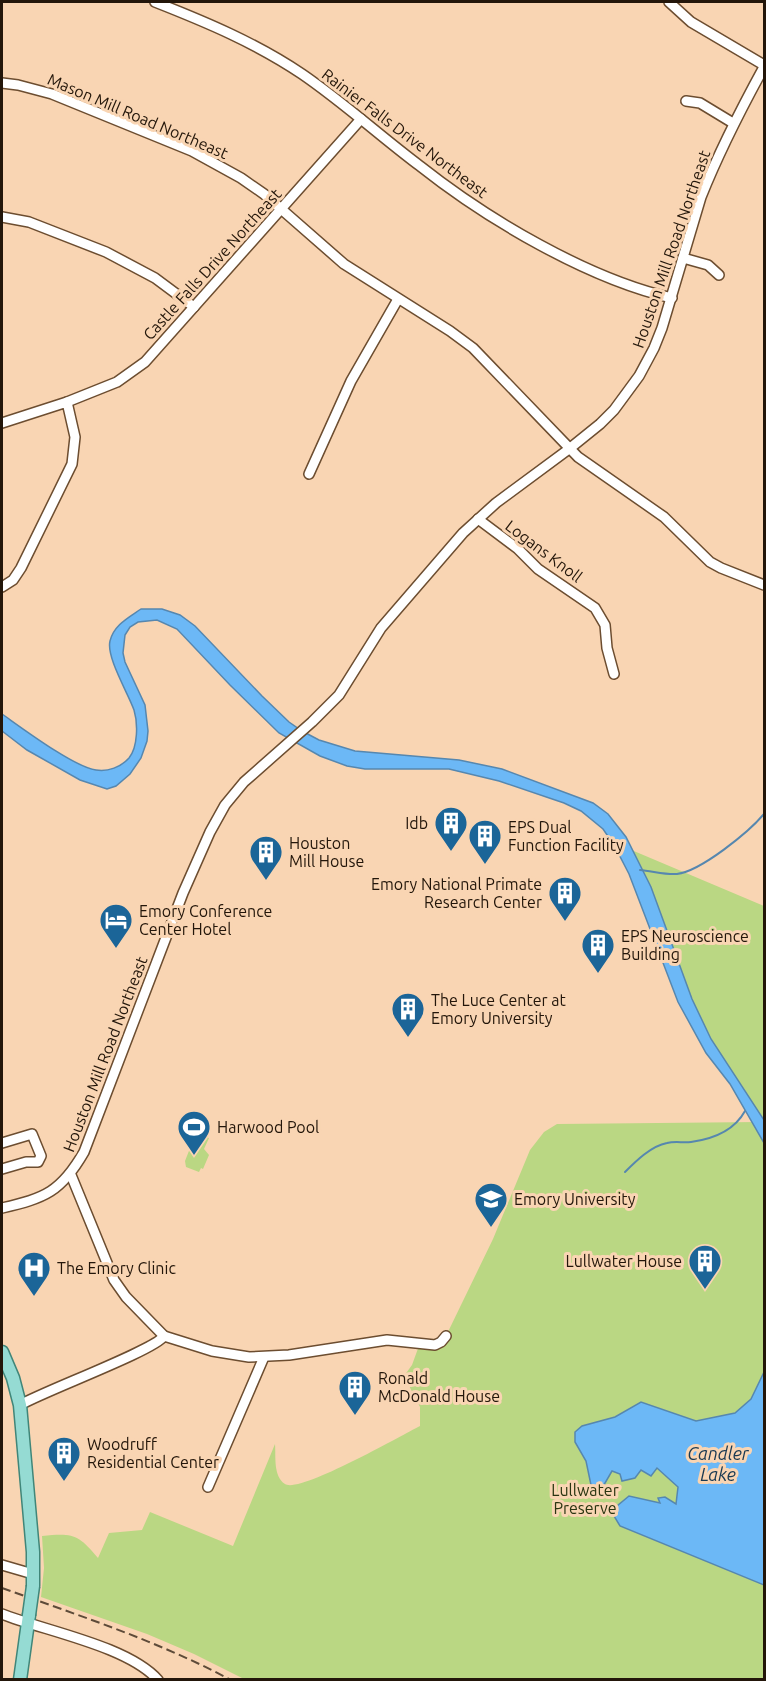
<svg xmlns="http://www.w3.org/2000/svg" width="766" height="1681" font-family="Ubuntu,sans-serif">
	<rect width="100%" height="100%" fill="#f9d5b3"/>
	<g fill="#bad783">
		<path d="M622 846 764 906V1679H244L194 1654 147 1634 41 1597 44 1568 42 1536C73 1533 78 1534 98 1558L109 1533 142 1530 150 1512 233 1546 275 1444C276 1457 273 1476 285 1484 299 1494 400 1436 420 1426V1407L404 1376 412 1365 420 1343 430 1345 446 1336 493 1239 530 1150 544 1132 557 1124 759 1122 705 1037Z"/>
		<path d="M196 1133 209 1138 204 1149 209 1155 203 1169 201 1168 199 1172 186 1167 185 1161Z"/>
	</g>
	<g fill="#6cb8f6" stroke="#5687af" stroke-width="1.5">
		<path d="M141 609H162L180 615 195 626 262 696 289 722 302 731 319 740 355 751 459 760 502 769 593 803 608 814 626 837 651 887 692 999 711 1039 764 1120V1143L730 1084 706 1053 678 1002 629 874 614 845 603 829 581 811 564 803 499 781 449 769H365L347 766 320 756 279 733 230 685 177 629 157 620 138 622 130 627 125 635 123 653 125 662 145 705 148 731 147 741 141 758 130 774 116 786 107 789 80 780 27 750 2 731V714C22 728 74 767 96 770 108 772 121 767 129 758 138 747 138 723 134 710 128 693 106 657 110 641 114 625 128 618 141 609Z"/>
		<path d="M764 1372V1585L620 1526 611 1511 629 1496 660 1503 658 1498 665 1497 676 1504 678 1487 657 1468 651 1476 641 1470 635 1478 622 1481 620 1474 612 1471 601 1490 591 1485 586 1461 575 1442V1432L582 1426 615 1417 641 1402 696 1421 735 1413 751 1399Z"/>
	</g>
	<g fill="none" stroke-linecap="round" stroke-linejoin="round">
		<g stroke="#5687af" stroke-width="2">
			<path d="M640 870C652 871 666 875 677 874 701 871 749 832 764 814"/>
			<path d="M625 1172C636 1161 651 1146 667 1143 675 1141 683 1143 691 1142 713 1139 734 1131 745 1111"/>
		</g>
		<defs>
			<g id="minor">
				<path d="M155 2C206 22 256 43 302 74 343 102 380 136 420 166 487 219 588 279 672 298"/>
				<path d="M669 2 691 22 764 65"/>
				<path d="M2 83 18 85 52 94 192 151 241 178 264 194 344 264 450 331 473 348 578 457 664 517 710 562 721 568 764 585"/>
				<path d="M686 101 700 103 733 123"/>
				<path d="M2 217 29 222 106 252 155 278 194 307"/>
				<path d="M683 258 708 265 719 275"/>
				<path d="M67 402 117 382 145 362 361 119"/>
				<path d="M2 423 67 402 75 437 72 464 21 568 13 580 2 587"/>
				<path d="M309 474 351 381 398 299"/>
				<path d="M478 519 518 549 538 569 595 608 605 625 607 648 614 674"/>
				<path d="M2 1143 32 1134 41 1156 38 1162H26L2 1169"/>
				<path d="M71 1175 114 1280 126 1297 164 1336"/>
				<path d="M2 1208C45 1198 61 1192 84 1152L183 893 210 832 225 805 244 782 312 722 339 695 381 628 463 533 496 503 569 449 600 424 614 410 639 376 654 348 662 328 701 197C719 152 741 109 764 67"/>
				<path d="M20 1405C44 1391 155 1350 164 1336L212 1351 249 1357 289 1355 387 1340 435 1345 441 1342 446 1336"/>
				<path d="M208 1487 264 1357"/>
				<path d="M2 1565 33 1574"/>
				<path d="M2 1614C45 1631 128 1646 158 1680"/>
			</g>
			<g id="major">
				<path d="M2 1352 13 1378 20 1405 33 1552V1586"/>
				<path d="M20 1680 29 1615"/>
			</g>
		</defs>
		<use href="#minor" stroke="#6c4d30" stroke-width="12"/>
		<use href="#major" stroke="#408679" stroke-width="15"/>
		<use href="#minor" stroke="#fff" stroke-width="9"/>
		<use href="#major" stroke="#95dbd3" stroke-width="12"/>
		<path stroke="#5e4b39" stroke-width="2" stroke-dasharray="9 4.5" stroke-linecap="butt" d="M2 1588C80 1616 158 1641 231 1680"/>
		<defs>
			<path id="major-bridge" d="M29 1615 33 1586"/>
		</defs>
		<use href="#major-bridge" stroke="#408679" stroke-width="15" stroke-linecap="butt"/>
		<use href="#major-bridge" stroke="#95dbd3" stroke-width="12"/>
	</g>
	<defs>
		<symbol id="building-pin" viewBox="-11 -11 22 30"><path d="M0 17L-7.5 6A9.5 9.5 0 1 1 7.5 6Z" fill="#1b6598" stroke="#f9d5b3"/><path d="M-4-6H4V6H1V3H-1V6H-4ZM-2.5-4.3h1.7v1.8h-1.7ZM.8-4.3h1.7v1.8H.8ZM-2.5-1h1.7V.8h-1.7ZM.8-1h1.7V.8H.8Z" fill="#fff"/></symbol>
		<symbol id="hotel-pin" viewBox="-11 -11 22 30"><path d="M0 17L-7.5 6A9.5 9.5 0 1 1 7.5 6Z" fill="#1b6598" stroke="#f9d5b3"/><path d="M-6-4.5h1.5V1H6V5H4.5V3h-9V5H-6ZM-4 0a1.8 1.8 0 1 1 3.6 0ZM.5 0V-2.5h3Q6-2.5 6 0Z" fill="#fff"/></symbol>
		<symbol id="stadium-pin" viewBox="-11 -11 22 30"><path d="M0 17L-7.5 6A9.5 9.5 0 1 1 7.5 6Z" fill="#1b6598" stroke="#f9d5b3"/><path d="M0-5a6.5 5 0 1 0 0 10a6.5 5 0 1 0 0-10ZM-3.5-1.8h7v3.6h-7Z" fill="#fff"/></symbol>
		<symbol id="university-pin" viewBox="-11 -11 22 30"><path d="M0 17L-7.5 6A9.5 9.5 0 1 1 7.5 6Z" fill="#1b6598" stroke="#f9d5b3"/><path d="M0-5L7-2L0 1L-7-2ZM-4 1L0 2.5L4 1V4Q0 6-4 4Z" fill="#fff"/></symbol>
		<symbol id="hospital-pin" viewBox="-11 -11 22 30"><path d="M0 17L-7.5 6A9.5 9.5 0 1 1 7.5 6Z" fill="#1b6598" stroke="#f9d5b3"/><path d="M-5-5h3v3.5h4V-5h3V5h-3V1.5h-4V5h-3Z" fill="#fff"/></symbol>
	</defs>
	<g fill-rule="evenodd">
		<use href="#building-pin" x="432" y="804" width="38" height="52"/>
		<use href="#building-pin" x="466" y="817" width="38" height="52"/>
		<use href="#building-pin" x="247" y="833" width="38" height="52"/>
		<use href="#building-pin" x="546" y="874" width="38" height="52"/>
		<use href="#hotel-pin" x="97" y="901" width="38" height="52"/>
		<use href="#building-pin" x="579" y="926" width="38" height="52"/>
		<use href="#building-pin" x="389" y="990" width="38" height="52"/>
		<use href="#stadium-pin" x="175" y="1108" width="38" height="52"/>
		<use href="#university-pin" x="472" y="1180" width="38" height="52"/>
		<use href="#building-pin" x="686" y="1242" width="38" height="52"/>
		<use href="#hospital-pin" x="15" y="1249" width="38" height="52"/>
		<use href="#building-pin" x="336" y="1368" width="38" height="52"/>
		<use href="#building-pin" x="45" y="1434" width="38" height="52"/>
	</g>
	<g text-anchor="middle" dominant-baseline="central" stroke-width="6" stroke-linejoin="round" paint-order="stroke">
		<g font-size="16" fill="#23160a" stroke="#f9d5b3">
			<text transform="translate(138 116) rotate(23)">Mason Mill Road Northeast</text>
			<text transform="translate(405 133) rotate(37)">Rainier Falls Drive Northeast</text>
			<text transform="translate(671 249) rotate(-71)">Houston Mill Road Northeast</text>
			<text transform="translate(212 264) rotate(-48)">Castle Falls Drive Northeast</text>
			<text transform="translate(544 551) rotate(37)">Logans Knoll</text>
			<text transform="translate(105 1054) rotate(-69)">Houston Mill Road Northeast</text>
		</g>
		<g font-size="16" fill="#23160a" stroke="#f9d5b3" text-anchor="start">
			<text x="428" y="823" text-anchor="end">Idb</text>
			<text x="508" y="827">EPS Dual<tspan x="508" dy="18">Function Facility</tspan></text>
			<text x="289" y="843">Houston<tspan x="289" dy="18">Mill House</tspan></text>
			<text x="542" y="884" text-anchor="end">Emory National Primate<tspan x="542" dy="18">Research Center</tspan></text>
			<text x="139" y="911">Emory Conference<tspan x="139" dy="18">Center Hotel</tspan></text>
			<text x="621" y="936">EPS Neuroscience<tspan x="621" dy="18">Building</tspan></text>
			<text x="431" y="1000">The Luce Center at<tspan x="431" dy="18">Emory University</tspan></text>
			<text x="217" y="1127">Harwood Pool</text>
			<text x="514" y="1199">Emory University</text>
			<text x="682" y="1261" text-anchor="end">Lullwater House</text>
			<text x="57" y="1268">The Emory Clinic</text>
			<text x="378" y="1378">Ronald<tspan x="378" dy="18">McDonald House</tspan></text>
			<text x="87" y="1444">Woodruff<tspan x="87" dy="18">Residential Center</tspan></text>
		</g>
		<g font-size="16" fill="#2a3511" stroke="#f9d5b3">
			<text x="585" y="1490">Lullwater<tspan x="585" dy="18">Preserve</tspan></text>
		</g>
		<g font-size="18" font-style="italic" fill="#193952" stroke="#f9d5b3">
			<text x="718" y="1453">Candler<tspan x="718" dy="21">Lake</tspan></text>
		</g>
	</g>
	<rect width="766" height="1681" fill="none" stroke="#23160a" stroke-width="6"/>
</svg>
